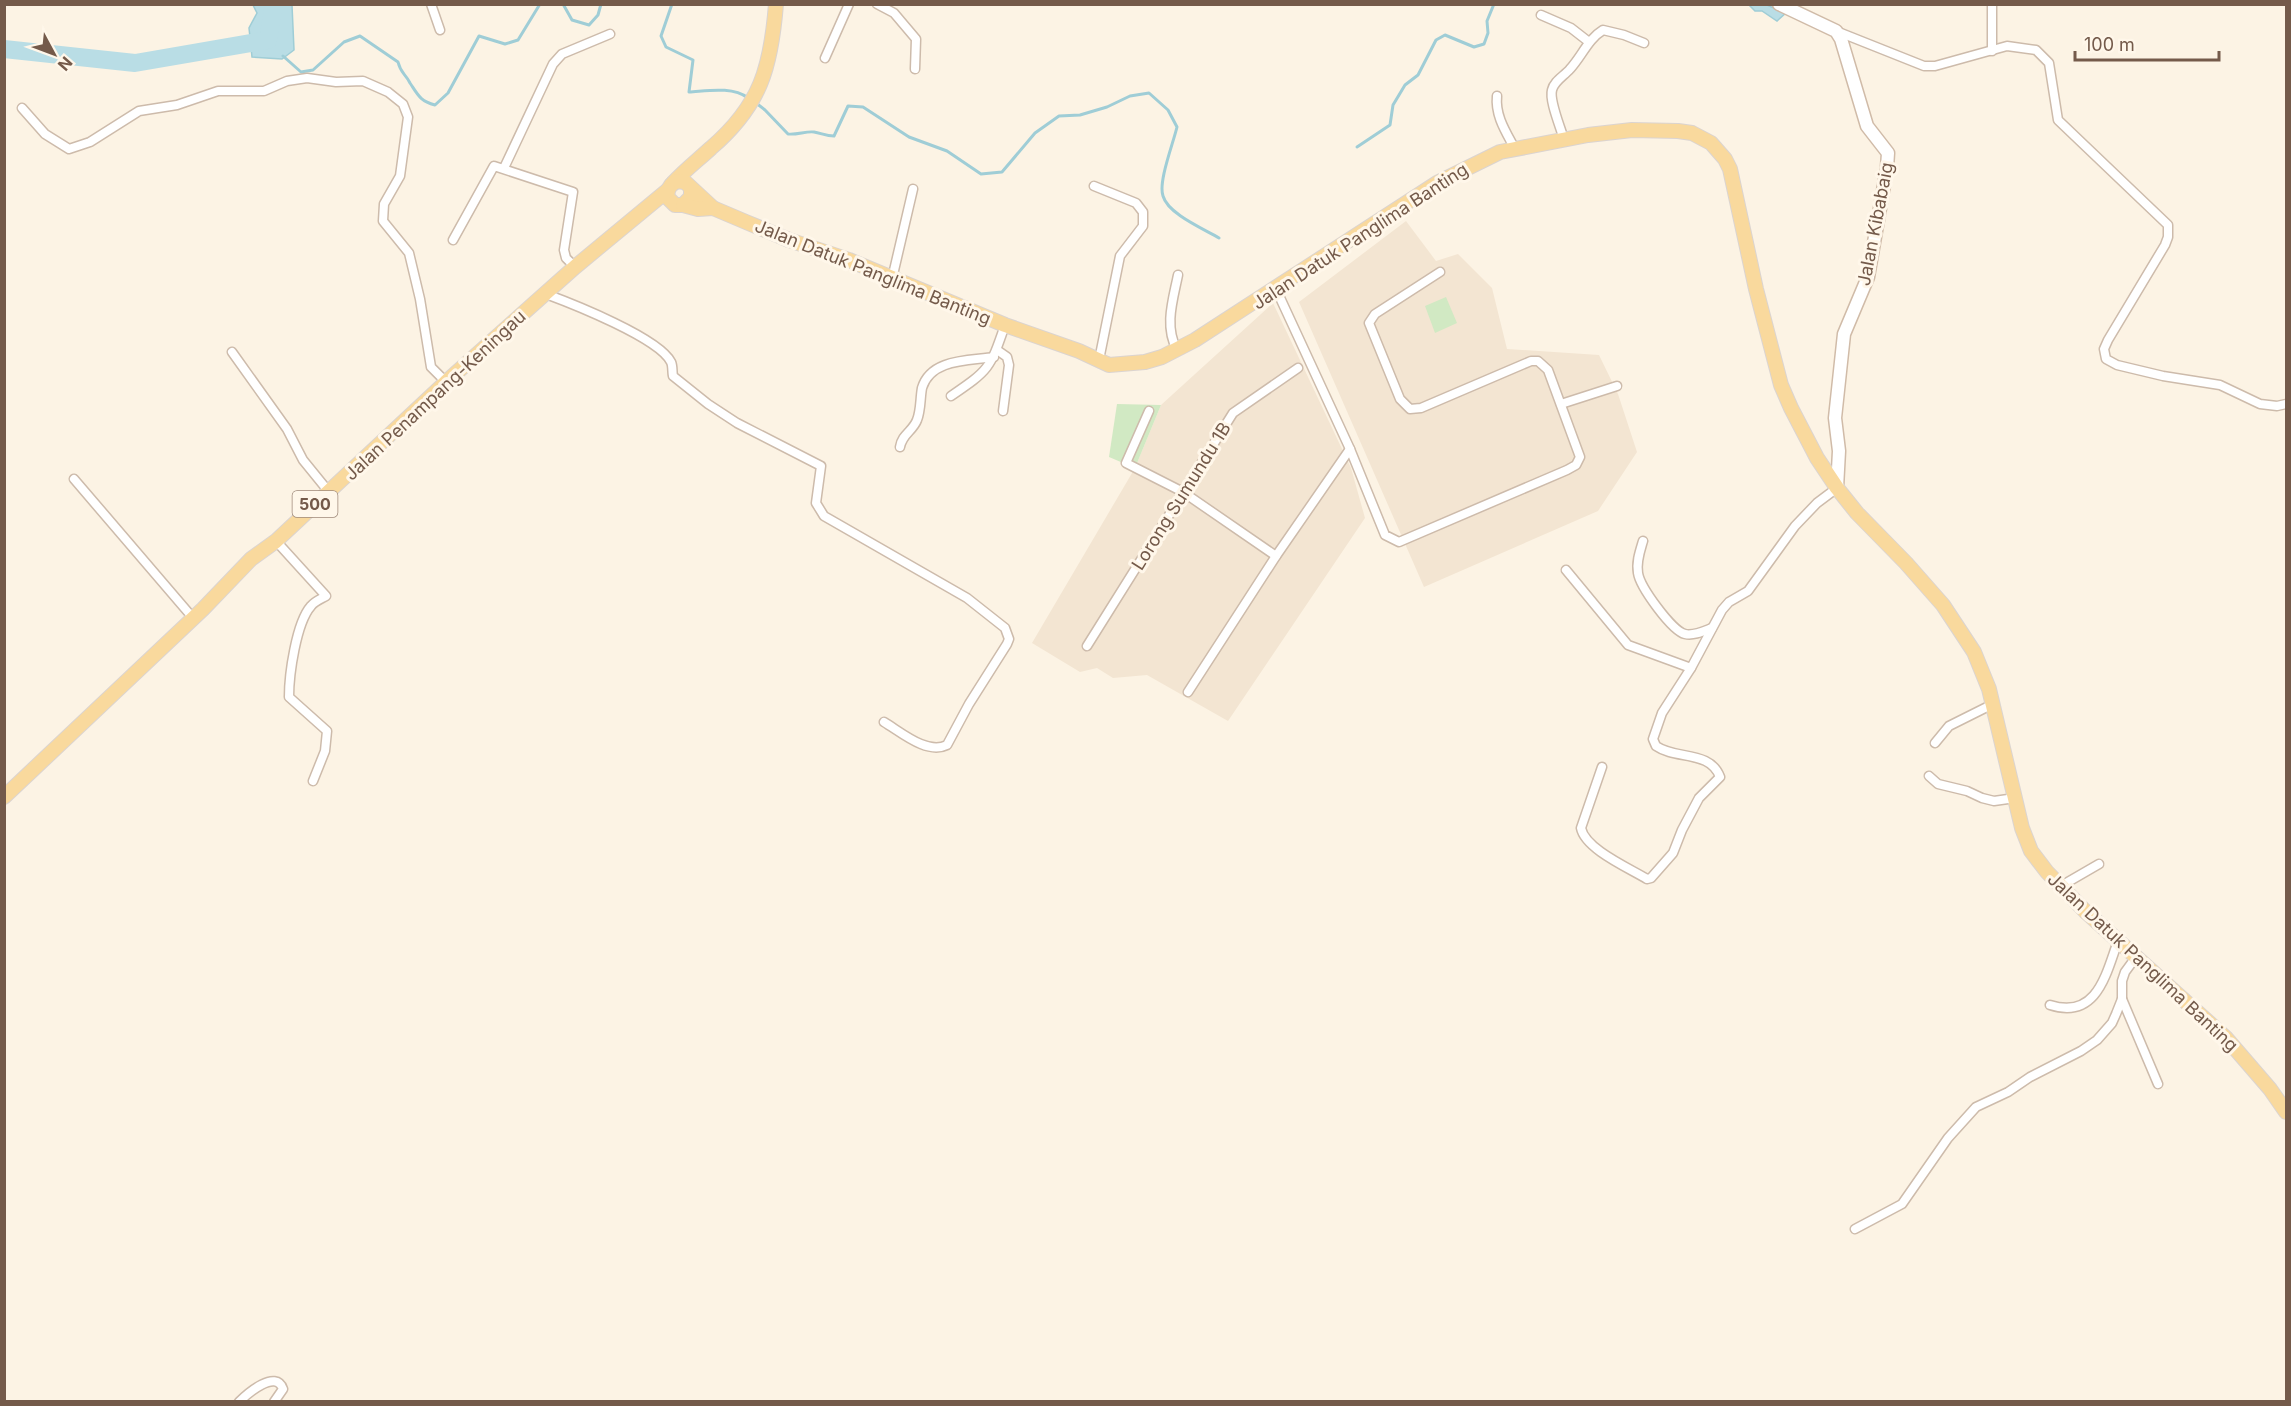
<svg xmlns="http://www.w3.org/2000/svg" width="2291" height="1406" font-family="Inter,sans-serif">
	<rect width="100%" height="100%" fill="#fcf3e4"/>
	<g fill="#f3e5d2">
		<path d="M1406 221 1436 261 1458 254 1492 288 1507 349 1599 355 1618 394 1637 452 1598 511 1424 587 1299 302Z"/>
		<path d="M1273 303 1351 468 1365 518 1228 721 1147 675 1113 678 1097 668 1080 672 1032 643 1135 468 1161 405Z"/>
	</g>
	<g fill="#d1e9c3">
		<path d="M1446 297 1457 323 1435 333 1425 306Z"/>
		<path d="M1117 404 1161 405 1135 468 1109 457Z"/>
	</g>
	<g fill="#b9dde5" stroke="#9fcdd6" stroke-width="1.5">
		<path d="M253 5H292L294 50 282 59 252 57 249 28 257 13Z"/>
		<path d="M1749 5H1767L1776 9 1782 5H1795L1777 21 1762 11H1755Z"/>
	</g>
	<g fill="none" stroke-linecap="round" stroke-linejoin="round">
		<g stroke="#9fcdd6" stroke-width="3">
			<path d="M563 4 572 20 589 25 598 15 601 4"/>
			<path d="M672 4 661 36 666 47 693 60 689 92C707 91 732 86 748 98"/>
			<path d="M283 56 301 72 313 70 344 42 360 36 398 62C401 74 405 73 410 83 418 95 420 101 435 105L448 93 479 36 505 44 518 40 540 4"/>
			<path d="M756 103 765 110 788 134C797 135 806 131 814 132 821 133 826 136 834 136L848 106 863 107 909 137 947 151 981 174 1002 172 1035 133 1059 116 1080 115 1107 107 1130 96 1149 93 1168 110 1177 127C1173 144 1158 182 1163 196 1168 214 1204 229 1219 238"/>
			<path d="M1357 147 1390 125 1393 105 1405 85 1418 75 1436 40 1445 35 1474 47 1484 44 1488 33 1487 21 1494 4"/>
		</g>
		<path stroke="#b9dde5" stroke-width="18" d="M4 49 135 63 268 40 274 4"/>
		<defs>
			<g id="street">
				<path d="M431 4 440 30"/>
				<path d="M877 4 894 13 916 39 915 69"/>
				<path d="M1541 15 1571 28 1589 42"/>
				<path d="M1836 31 1924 66H1935L2007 46 2036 50 2049 63 2058 120 2168 225V237L2165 245 2108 340 2104 349 2106 359 2117 365 2163 376 2220 385 2260 404 2277 406 2286 404"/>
				<path d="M1992 51V4"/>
				<path d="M825 58 849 4"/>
				<path d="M1497 96C1495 116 1506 132 1515 149"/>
				<path d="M22 108 45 134 69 149 90 142 139 111 177 105 218 91H264L287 81 307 78 336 82 363 81 388 92 403 104 408 117 400 176 384 204 383 221 409 253 420 299 431 367 446 382"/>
				<path d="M1564 140C1561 128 1549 101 1552 90 1554 81 1564 76 1570 69 1582 56 1588 39 1603 30L1624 35 1644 43"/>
				<path d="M504 168 553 64 562 54 610 34"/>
				<path d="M1094 186 1136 203 1143 212V226L1120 256 1099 360"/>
				<path d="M453 240 494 166 573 192 564 250 566 258 575 267"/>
				<path d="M892 279 913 189"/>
				<path d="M1276 289 1350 449 1385 535 1399 542 1567 470 1576 465 1580 457 1548 370 1538 361H1531L1421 408 1410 409 1400 399 1369 323 1375 314 1440 272"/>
				<path d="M546 294C573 304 659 338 671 362 673 366 672 372 673 376L708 404 737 423 821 466 816 503 824 516 967 598 1005 628 1009 639 1007 644 969 704 947 745C927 755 901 732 884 722"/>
				<path d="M997 350 1007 357 1009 365 1003 411"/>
				<path d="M1177 350C1164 326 1173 300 1178 275"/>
				<path d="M232 352 287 429 303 460 329 492"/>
				<path d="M951 396C989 370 990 369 1005 325"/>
				<path d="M1561 404 1617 386"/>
				<path d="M1149 411 1126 463 1183 492 1276 556"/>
				<path d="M900 447C902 434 913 431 917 420 921 410 920 399 922 388 931 358 970 361 994 357"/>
				<path d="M74 479 193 618"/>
				<path d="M276 541 326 596C321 599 315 601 311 606 296 623 289 675 289 697L327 731 325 751 313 781"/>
				<path d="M1643 541C1640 551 1636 562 1638 573 1640 587 1672 631 1685 634 1694 636 1704 631 1712 628"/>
				<path d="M1566 570 1628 645 1691 668"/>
				<path d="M1087 646 1233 413 1298 368"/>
				<path d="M1188 692 1276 556 1350 449"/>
				<path d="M1935 743 1949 726 1993 704"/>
				<path d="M1602 767 1581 828C1585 849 1629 868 1647 879L1651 878 1673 853 1682 830 1699 798 1720 777C1710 750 1676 760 1656 746L1653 739 1662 713 1691 668 1722 610 1729 602 1748 591 1795 526 1817 503 1837 488"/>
				<path d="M1929 776 1938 784 1967 791 1982 798 1994 801 2015 798"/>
				<path d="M2061 886 2099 864"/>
				<path d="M2122 999 2158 1084"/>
				<path d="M2050 1005C2097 1020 2106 974 2118 941"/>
				<path d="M1855 1229 1902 1204 1948 1138 1976 1107 2008 1092 2030 1077 2081 1051 2097 1040 2112 1023 2116 1014 2122 999V981L2125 972 2136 957"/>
				<path d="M239 1402C248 1393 276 1369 283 1389L274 1402"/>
			</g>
			<path id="secondary" d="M1779 4 1836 31 1841 39 1867 126 1888 153 1887 168 1868 277 1844 334 1835 418 1839 451 1837 488"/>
			<g id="primary">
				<path d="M673 183C685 170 698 160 711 148 761 105 771 67 776 4"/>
				<path d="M691 189V197L683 205H675L667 197 668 190 671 185 677 181 685 182 713 208 746 222 789 240 849 260 1005 325 1079 351 1109 365 1145 362 1162 357 1195 340 1437 183 1500 152 1588 135 1632 130 1678 131 1692 133 1711 143 1725 159 1730 169 1756 289 1781 385 1791 408 1817 458 1837 488 1857 513 1906 563 1943 605 1974 652 1989 689 2022 828 2031 851 2047 872 2085 911 2226 1038 2270 1089 2286 1112"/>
				<path d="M683 205 698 209 713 208"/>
				<path d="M4 797 203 609 251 559 276 541 446 382 575 267 668 190"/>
			</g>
		</defs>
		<use href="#street" stroke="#cdbbab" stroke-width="11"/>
		<use href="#secondary" stroke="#d0bba8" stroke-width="15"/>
		<use href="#primary" stroke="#dbd4d0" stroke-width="16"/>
		<use href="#street" stroke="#fff" stroke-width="8"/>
		<use href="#secondary" stroke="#fff" stroke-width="12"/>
		<use href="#primary" stroke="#f9d99d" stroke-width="14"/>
	</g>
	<g text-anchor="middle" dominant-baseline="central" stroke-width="6" stroke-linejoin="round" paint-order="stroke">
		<rect fill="#fff7ea" stroke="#9e897a" stroke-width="1.5" x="292.5" y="491" width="45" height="26" rx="4.5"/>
		<g font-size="16" font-weight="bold" fill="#745a4a">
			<text x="315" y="504">500</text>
		</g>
		<g font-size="18" fill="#745a4a" stroke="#fff7ea">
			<text transform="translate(1875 224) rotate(-79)">Jalan Kibabaig</text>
			<text transform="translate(1360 236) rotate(-33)">Jalan Datuk Panglima Banting</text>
			<text transform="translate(873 272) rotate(22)">Jalan Datuk Panglima Banting</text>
			<text transform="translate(435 395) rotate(-43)">Jalan Penampang-Keningau</text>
			<text transform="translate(1181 496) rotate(-58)">Lorong Sumundu 1B</text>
			<text transform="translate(2143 962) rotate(43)">Jalan Datuk Panglima Banting</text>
		</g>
	</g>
	<rect width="2291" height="1406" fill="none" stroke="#745a4a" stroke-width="12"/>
	<g transform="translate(54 54) rotate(131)" stroke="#fff7ea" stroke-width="4.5" paint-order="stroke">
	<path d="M0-4.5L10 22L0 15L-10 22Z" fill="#745a4a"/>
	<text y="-9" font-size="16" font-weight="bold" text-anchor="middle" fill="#745a4a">N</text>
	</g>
	<path d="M2075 51v9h144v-9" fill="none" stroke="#745a4a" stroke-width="3"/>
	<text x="2084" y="51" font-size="18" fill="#745a4a" stroke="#fff7ea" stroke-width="4.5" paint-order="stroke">100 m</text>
</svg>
